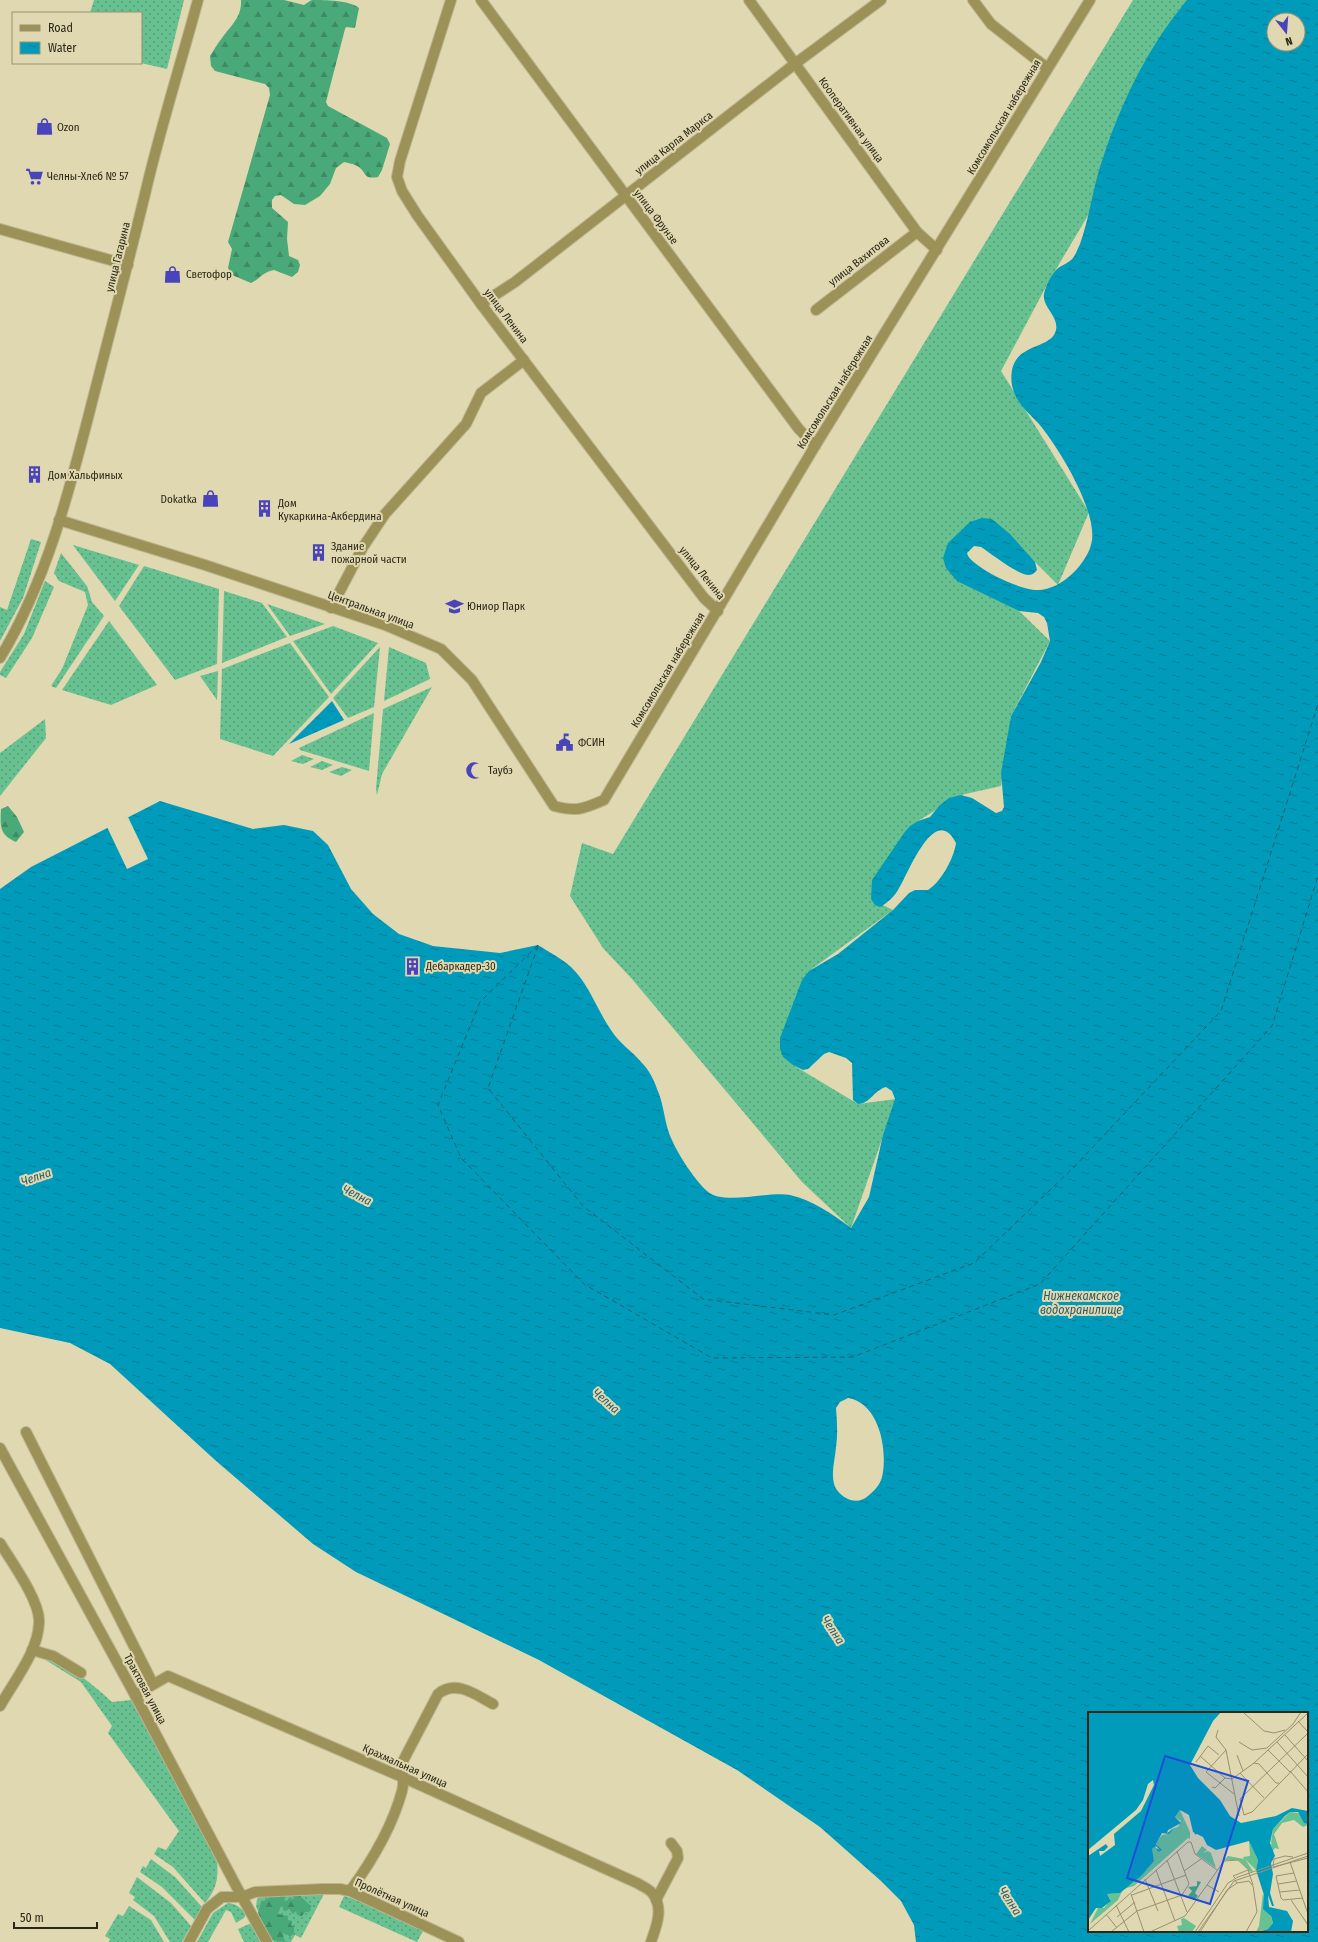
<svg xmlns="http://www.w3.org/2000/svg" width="1318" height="1942" font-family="'Fira Sans Condensed',sans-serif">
	<defs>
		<pattern id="grass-dots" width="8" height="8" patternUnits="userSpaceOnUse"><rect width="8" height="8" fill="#67c191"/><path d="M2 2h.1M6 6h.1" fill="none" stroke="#559d75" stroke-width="1.8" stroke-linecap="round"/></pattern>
		<pattern id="forest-firs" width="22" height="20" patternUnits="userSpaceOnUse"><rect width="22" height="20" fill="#4aa979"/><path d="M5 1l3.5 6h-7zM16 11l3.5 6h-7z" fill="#3e8a62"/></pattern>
		<pattern id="water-ripples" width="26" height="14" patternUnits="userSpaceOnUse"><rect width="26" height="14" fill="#009bbb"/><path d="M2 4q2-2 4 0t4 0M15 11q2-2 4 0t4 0" fill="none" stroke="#037e97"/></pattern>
	</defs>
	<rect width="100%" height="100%" fill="#e0d8b0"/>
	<g fill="url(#grass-dots)">
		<path d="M94 0H184L167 69 141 63V13H90Z"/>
		<path d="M1133 0H1190L1090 212 1049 281 1001 371 1089 512 1058 585 992 519 946 568 1019 611 1050 641 1011 716 1001 786 961 795 918 821 871 899 893 910 809 971 793 1065 858 1104 896 1099 851 1228 802 1182 632 979 603 948 570 896 582 843 613 854Z"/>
		<path d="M31 539 41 542 23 598 0 641V607L7 610Z"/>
		<path d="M73 545 139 565 115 601Z"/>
		<path d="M61 553 87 586 92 602 104 616 56 688 51 686 62 669 88 605 85 592 59 581 54 573Z"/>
		<path d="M144 566 219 589 217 664 175 680 119 606Z"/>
		<path d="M45 581 54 587 32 638 6 678 0 675V672L24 634Z"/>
		<path d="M224 591 262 603 287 637 222 663Z"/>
		<path d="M267 604 325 624 290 636Z"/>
		<path d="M109 621 157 685 111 705 62 690Z"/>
		<path d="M333 626 378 643 331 694 293 641Z"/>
		<path d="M290 643 329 697 273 756 220 739 222 669Z"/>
		<path d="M380 647 374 707 348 718 333 698Z"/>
		<path d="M389 647 426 663 430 679 384 701Z"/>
		<path d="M218 671 217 700 200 676Z"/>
		<path d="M432 687 382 774 377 795 376 789 383 709Z"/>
		<path d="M374 713 369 771 300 750 299 748Z"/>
		<path d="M45 719 46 738 0 796V753Z"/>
		<path d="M302 755 314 759 303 764 291 761Z"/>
		<path d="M322 761 333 765 322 770 310 767Z"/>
		<path d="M342 767 352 770 341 776 329 772Z"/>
		<path d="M44 1659C63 1658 98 1689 112 1702L131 1700 215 1853C220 1872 218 1888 205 1903L173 1867 154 1854 158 1847 166 1850 179 1831 108 1733 112 1726 81 1682Z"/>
		<path d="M151 1859 175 1877 202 1907 195 1920 162 1887 140 1872 143 1866 146 1868Z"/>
		<path d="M137 1877 171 1903 191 1926 182 1942H170L154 1916 133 1900 135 1897 129 1893Z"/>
		<path d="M324 1894 301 1938 295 1935 291 1942H274L256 1907 257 1899 262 1896Z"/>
		<path d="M344 1896 364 1902 423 1931 417 1942 339 1907Z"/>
		<path d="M228 1903C237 1904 241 1908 246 1914L244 1918 236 1923 231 1912 226 1910 208 1942H197L213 1913Z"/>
		<path d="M129 1906 151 1920 164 1942H109L110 1939 105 1936 118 1914 123 1916Z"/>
		<path d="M249 1924 253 1925 262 1942H244L238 1929Z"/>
	</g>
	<g fill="url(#forest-firs)">
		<path d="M241 0H284L304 5C307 3 309 1 312 0 325 0 349 0 359 8L355 28 346 27 345 29 326 102 328 106 387 138 390 144 382 170 378 177C362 180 367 171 357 166 354 164 348 163 344 162L336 168 330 184 320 196 305 205 294 204 281 195 275 196 272 200V208L288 222 287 239 289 256 298 260 300 265 298 272 292 277 274 270C261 273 260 279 251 283L232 275 228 268 232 249 228 242 270 95 269 88 265 84 215 71 211 66 210 56C214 50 217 44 222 38 231 25 242 17 241 0Z"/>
		<path d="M8 806 17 817 24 832 16 842C0 835 0 828 1 809Z"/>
		<path d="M275 1893 286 1897 284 1900 287 1901 289 1898 294 1899 293 1896 296 1894 300 1896 311 1906 309 1912H305L302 1916 297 1915 296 1911 293 1914 289 1909 285 1911 283 1910V1906H281L278 1914 288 1916V1920L292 1921 291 1925 294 1927V1933L290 1937 287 1934 283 1933 285 1942 270 1940 258 1913 261 1902 269 1898 266 1896H273Z"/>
	</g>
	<g fill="url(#water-ripples)" fill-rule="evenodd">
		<path d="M1187 0H1318V1942H916L914 1925 901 1901 881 1881 820 1827 737 1770 539 1660 356 1572 313 1544 215 1460 110 1364 70 1343 0 1328V889L31 867 160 801 253 829 284 825 313 831 328 845 351 889 373 914 399 934 433 946 500 953 538 945C549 952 561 958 571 967 589 984 597 1010 611 1030 619 1043 632 1051 642 1063 649 1070 654 1080 657 1089 663 1102 664 1117 668 1130 674 1149 693 1178 707 1191 723 1206 768 1191 790 1195 812 1200 833 1214 851 1228L869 1197 883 1135 895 1099 892 1091 886 1087C873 1091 871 1103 858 1104L853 1100 852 1063 846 1058 829 1052 824 1054 808 1069 803 1070 793 1065 783 1057 780 1049V1038L802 980 809 971 838 954 893 910 909 893 915 890H928C941 882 954 858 956 843 935 801 908 874 898 890 894 897 887 903 880 907L875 905 871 899 872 880 904 833 910 826 918 821 930 817 940 805 949 798 961 795 972 798 996 813 1002 811 1004 807 1001 773 1011 716 1041 662 1050 641 1047 623 1044 617 1038 613 1019 611 957 581 946 568 943 558 948 543 970 522 982 518 992 519 1010 534 1035 562 1037 570C1035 572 1033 575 1029 575 1016 574 992 554 981 547L974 546 967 553 968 556C978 570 1020 590 1037 590 1060 591 1089 563 1092 540 1096 509 1059 448 1039 424 1029 413 1017 404 1013 389 1011 383 1011 376 1012 370 1017 343 1052 349 1056 330 1059 316 1042 307 1044 294 1046 285 1051 275 1057 269 1062 265 1069 263 1073 258 1076 254 1078 248 1080 244 1089 219 1092 193 1100 167 1114 122 1133 78 1159 38 1167 25 1177 13 1187 0ZM1274 20H1298V44H1274ZM848 1398C880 1403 888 1452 882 1477 880 1485 874 1491 868 1496 863 1501 854 1502 848 1499 842 1496 836 1491 834 1484 831 1471 835 1460 836 1447 838 1434 837 1421 836 1408L840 1402ZM1089 1713H1307V1931H1089Z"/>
		<path d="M332 701 344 720 289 744Z"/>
	</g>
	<path fill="#e0d8b0" d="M128 817 148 859 127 869 107 827Z"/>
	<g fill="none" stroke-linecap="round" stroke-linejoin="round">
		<g stroke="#285a68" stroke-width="1" stroke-dasharray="5 4" stroke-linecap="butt">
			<path d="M538 945 480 1002 438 1105 461 1158 584 1284 712 1358 853 1357 1040 1284 1272 1026 1318 876"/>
			<path d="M538 946 488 1088 583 1206 703 1299 834 1315 974 1263 1074 1167 1221 1011 1318 704"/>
		</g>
		<defs>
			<g id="minor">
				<path d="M451 0 400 161 397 177 402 191 417 215 481 304 704 598 718 611"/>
				<path d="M481 0 798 428 815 446"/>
				<path d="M749 0 917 232 937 250"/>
				<path d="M973 0 991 24 1047 68"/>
				<path d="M0 229 128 265"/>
				<path d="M481 304 515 282 796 63 881 0"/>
				<path d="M816 310 917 232"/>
				<path d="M331 608 363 547 385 514 466 424 481 393 524 360"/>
				<path d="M26 1432 153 1684"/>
				<path d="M0 1448 135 1695 242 1897 255 1892 323 1889H340L350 1891 459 1942"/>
				<path d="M0 1543C11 1561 41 1602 39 1623 38 1652 14 1681 0 1706"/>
				<path d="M32 1650 53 1656 81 1673"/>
				<path d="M135 1695 168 1676 402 1777 637 1883C642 1886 650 1889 653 1894 664 1909 656 1927 651 1942"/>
				<path d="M350 1891C372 1861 392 1828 402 1791 405 1782 401 1771 403 1761L438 1694C456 1679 476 1695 493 1704"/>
				<path d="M656 1900 678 1858 677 1851 671 1843"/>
			</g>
			<g id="tertiary">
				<path d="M59 520 205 565 385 625 441 649 472 680 554 806C577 812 583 809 604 800L815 446 1090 0"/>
				<path d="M0 658C52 572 74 471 99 375 115 313 131 252 146 190 161 126 181 63 198 0"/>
				<path d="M189 1942 207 1909 222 1897H242L267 1942"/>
			</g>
		</defs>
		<use href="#minor" stroke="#bcb591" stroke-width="12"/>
		<use href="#tertiary" stroke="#bcb591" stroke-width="12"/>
		<use href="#minor" stroke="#9c9157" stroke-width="10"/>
		<use href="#tertiary" stroke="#9c9157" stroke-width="10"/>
	</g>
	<defs>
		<symbol id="shop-bare" viewBox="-9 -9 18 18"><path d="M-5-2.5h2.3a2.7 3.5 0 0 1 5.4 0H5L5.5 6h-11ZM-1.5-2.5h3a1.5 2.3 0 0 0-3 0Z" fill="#4944ba" stroke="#e0d8b0" stroke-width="2.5" paint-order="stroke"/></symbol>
		<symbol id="supermarket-bare" viewBox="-9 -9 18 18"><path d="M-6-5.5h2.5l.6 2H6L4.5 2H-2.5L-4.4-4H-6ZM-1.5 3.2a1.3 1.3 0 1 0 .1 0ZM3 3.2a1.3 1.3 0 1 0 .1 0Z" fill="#4944ba" stroke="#e0d8b0" stroke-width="2.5" paint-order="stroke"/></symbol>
		<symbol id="building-bare" viewBox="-9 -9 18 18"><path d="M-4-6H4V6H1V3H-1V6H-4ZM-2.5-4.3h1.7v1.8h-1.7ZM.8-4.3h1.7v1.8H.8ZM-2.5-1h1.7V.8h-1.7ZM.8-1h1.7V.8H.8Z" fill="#4944ba" stroke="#e0d8b0" stroke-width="2.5" paint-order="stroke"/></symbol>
		<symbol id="school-bare" viewBox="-9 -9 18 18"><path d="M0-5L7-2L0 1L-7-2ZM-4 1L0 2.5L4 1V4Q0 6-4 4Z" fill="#4944ba" stroke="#e0d8b0" stroke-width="2.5" paint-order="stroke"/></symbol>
		<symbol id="civic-bare" viewBox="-9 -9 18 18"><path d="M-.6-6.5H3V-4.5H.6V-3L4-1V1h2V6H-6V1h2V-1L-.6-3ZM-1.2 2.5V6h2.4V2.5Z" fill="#4944ba" stroke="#e0d8b0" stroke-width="2.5" paint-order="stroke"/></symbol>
		<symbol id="mosque-bare" viewBox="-9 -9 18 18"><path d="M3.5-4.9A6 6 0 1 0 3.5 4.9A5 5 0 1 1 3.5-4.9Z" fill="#4944ba" stroke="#e0d8b0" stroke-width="2.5" paint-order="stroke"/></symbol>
	</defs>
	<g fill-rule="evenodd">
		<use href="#shop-bare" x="32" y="114" width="25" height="25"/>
		<use href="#supermarket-bare" x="22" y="164" width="25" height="25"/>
		<use href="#shop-bare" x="160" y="262" width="25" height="25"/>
		<use href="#building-bare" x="22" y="462" width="25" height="25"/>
		<use href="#shop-bare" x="198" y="486" width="25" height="25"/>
		<use href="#building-bare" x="252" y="496" width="25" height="25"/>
		<use href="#building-bare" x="306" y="540" width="25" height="25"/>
		<use href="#school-bare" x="442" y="594" width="25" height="25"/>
		<use href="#civic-bare" x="552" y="730" width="25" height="25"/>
		<use href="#mosque-bare" x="462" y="758" width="25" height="25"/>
		<use href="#building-bare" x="400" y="954" width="25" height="25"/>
	</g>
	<g text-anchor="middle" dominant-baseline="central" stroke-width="4" stroke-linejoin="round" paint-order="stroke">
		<g font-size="11" fill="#2a2717" stroke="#e0d8b0">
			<text transform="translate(1004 117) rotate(-59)">Комсомольская набережная</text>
			<text transform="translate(851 120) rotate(54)">Кооперативная улица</text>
			<text transform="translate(674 143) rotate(-38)">улица Карла Маркса</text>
			<text transform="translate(656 217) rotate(53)">улица Фрунзе</text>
			<text transform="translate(118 257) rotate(-76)">улица Гагарина</text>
			<text transform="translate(859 261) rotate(-38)">улица Вахитова</text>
			<text transform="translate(506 316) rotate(53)">улица Ленина</text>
			<text transform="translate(835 392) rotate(-58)">Комсомольская набережная</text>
			<text transform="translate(702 573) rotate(51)">улица Ленина</text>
			<text transform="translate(371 610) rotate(20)">Центральная улица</text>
			<text transform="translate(668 670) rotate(-59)">Комсомольская набережная</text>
			<text transform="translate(145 1689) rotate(62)">Трактовая улица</text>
			<text transform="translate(405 1766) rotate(24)">Крахмальная улица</text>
			<text transform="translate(392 1898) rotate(24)">Пролётная улица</text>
		</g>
		<g font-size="11" fill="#2a2717" stroke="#e0d8b0" text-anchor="start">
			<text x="57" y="127">Ozon</text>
			<text x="47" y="176">Челны-Хлеб № 57</text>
			<text x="186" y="274">Светофор</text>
			<text x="48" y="475">Дом Хальфиных</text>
			<text x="197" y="499" text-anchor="end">Dokatka</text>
			<text x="278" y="503">Дом<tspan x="278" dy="13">Кукаркина-Акбердина</tspan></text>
			<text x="331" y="546">Здание<tspan x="331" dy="13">пожарной части</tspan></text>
			<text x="467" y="606">Юниор Парк</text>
			<text x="578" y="742">ФСИН</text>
			<text x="488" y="770">Таубэ</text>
			<text x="426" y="966">Дебаркадер-30</text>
		</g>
		<g font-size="12" font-style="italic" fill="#285a68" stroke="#e0d8b0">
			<text transform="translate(36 1177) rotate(-19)">Челна</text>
			<text transform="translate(357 1195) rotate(27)">Челна</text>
			<text x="1081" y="1296">Нижнекамское<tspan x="1081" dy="14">водохранилище</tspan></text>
			<text transform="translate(606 1401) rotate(41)">Челна</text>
			<text transform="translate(833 1630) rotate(57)">Челна</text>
			<text transform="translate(1010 1901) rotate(57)">Челна</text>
		</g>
	</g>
	<g transform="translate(1088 1712)">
		<rect width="220" height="220" fill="#e0d8b0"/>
		<path d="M92 98 102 120V127L100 126 46 174 35 177 30 188 2 212 10 196H16L23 188 19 182 32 181 34 177 45 171 66 149 63 138 67 134 70 140 73 138 68 131 74 123 80 122 83 117 90 115 93 109 87 105ZM202 100 210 101 220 113 215 115 206 108 194 111 186 122 191 137 187 136 184 140 183 132 185 131H183L185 117ZM161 128 170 148 168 158 157 147 165 159 162 160 151 148H136L140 144 156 147 155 145 162 144ZM114 134 119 138 115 141 120 139 123 141 128 156 108 142ZM175 181 185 211 180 217 168 220 171 214Z" fill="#67c191"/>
		<path d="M109 169 113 170 107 181 110 184 106 188 100 184 104 179 100 175 109 174Z" fill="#4aa979"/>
		<path d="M96 206 108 214 104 220H91L89 214 94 213 93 207Z" fill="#67c191"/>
		<path d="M0 0H133L125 9 102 53 110 66 132 88 142 104 153 111 188 104 204 96 220 99V112L216 111 210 100H202L197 104 185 117 182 131 187 144 183 151 185 162 182 181 186 194H184L180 183 181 195 199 199 205 209 203 220H170L180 217 185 211 183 204 175 197 176 183 168 158 170 148 161 129 128 138 119 133 115 125 105 120 101 103 92 98 87 105 93 111 80 118 79 121 85 118 81 122 74 121 68 132 74 138 70 140 68 136 72 138 68 134 64 137 66 149 53 164 32 181 19 182 23 189 14 196H8L0 208V144L18 132 20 135 16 139H11L12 144 27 133 26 122 53 99 66 73 65 68 60 72 55 88 48 98 0 138Z" fill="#009bbb"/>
		<path fill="none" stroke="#009bbb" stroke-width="2" d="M0 172 41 134 62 103 81 91 95 90 104 92 110 99 116 114 107 122M0 175 44 135 65 104 85 93H95L103 96 112 114 107 121"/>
		<path fill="none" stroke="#979173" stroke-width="1" d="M155 0 176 19 186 21 197 18M210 9 220 20M130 18 128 25 138 38 151 104M220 21 152 87 156 103 164 100 220 42M197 23 220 49M151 30 164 38 179 36 205 12 213 0M189 30 220 65M138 38 118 60 146 82M180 38 202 60M149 43 155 59M112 44 137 66 144 67M108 50 120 34 131 43M166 51 171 52 188 71H191M202 59 220 80M152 61 176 86M144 67 166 51 220 1M124 75 127 76 137 66M205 145 197 144 186 147 185 155 220 146M79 148 99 200M202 150 220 202M68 158 87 209M96 159 113 147M206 161 188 164 193 186 195 188 215 186M147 166 145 164 160 158 165 173M57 167 70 199M147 168 149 171 161 169 165 174 169 200 158 220M190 172 209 169M119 173 131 180M192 180 212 178M43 182 56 220M44 183 98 163M203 188 220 213M28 193 41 220M18 202 29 216M29 205 47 190M0 219 100 130H103L107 142 129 158M23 220 49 199 94 183 101 172 89 139M62 220 97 204 136 149 150 148 161 158M107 220 140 171 150 165 220 141M110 220 146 169 220 144M112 220 139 178 149 171"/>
		<path fill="#1d4ed8" fill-opacity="0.15" stroke="#1d4ed8" stroke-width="2" d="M77 44 160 69 122 192 39 166Z"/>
		<rect width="220" height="220" fill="none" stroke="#2a2717" stroke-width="2"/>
	</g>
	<rect x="12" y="12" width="130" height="52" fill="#e0d8b0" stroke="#979173"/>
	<rect x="20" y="25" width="20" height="6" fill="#9c9157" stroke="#979173"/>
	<text x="48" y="32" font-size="12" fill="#2a2717">Road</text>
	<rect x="20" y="42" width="20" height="12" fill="url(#water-ripples)" stroke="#979173"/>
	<text x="48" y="52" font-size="12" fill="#2a2717">Water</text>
	<g transform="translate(1286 32) rotate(163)"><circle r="19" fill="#e0d8b0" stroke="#979173"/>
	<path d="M0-3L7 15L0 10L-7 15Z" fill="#4944ba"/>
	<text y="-6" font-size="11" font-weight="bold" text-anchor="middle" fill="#2a2717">N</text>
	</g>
	<path d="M14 1922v6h83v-6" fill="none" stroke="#2a2717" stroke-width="2"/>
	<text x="20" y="1922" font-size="12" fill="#2a2717" stroke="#e0d8b0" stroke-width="3" paint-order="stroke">50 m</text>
</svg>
